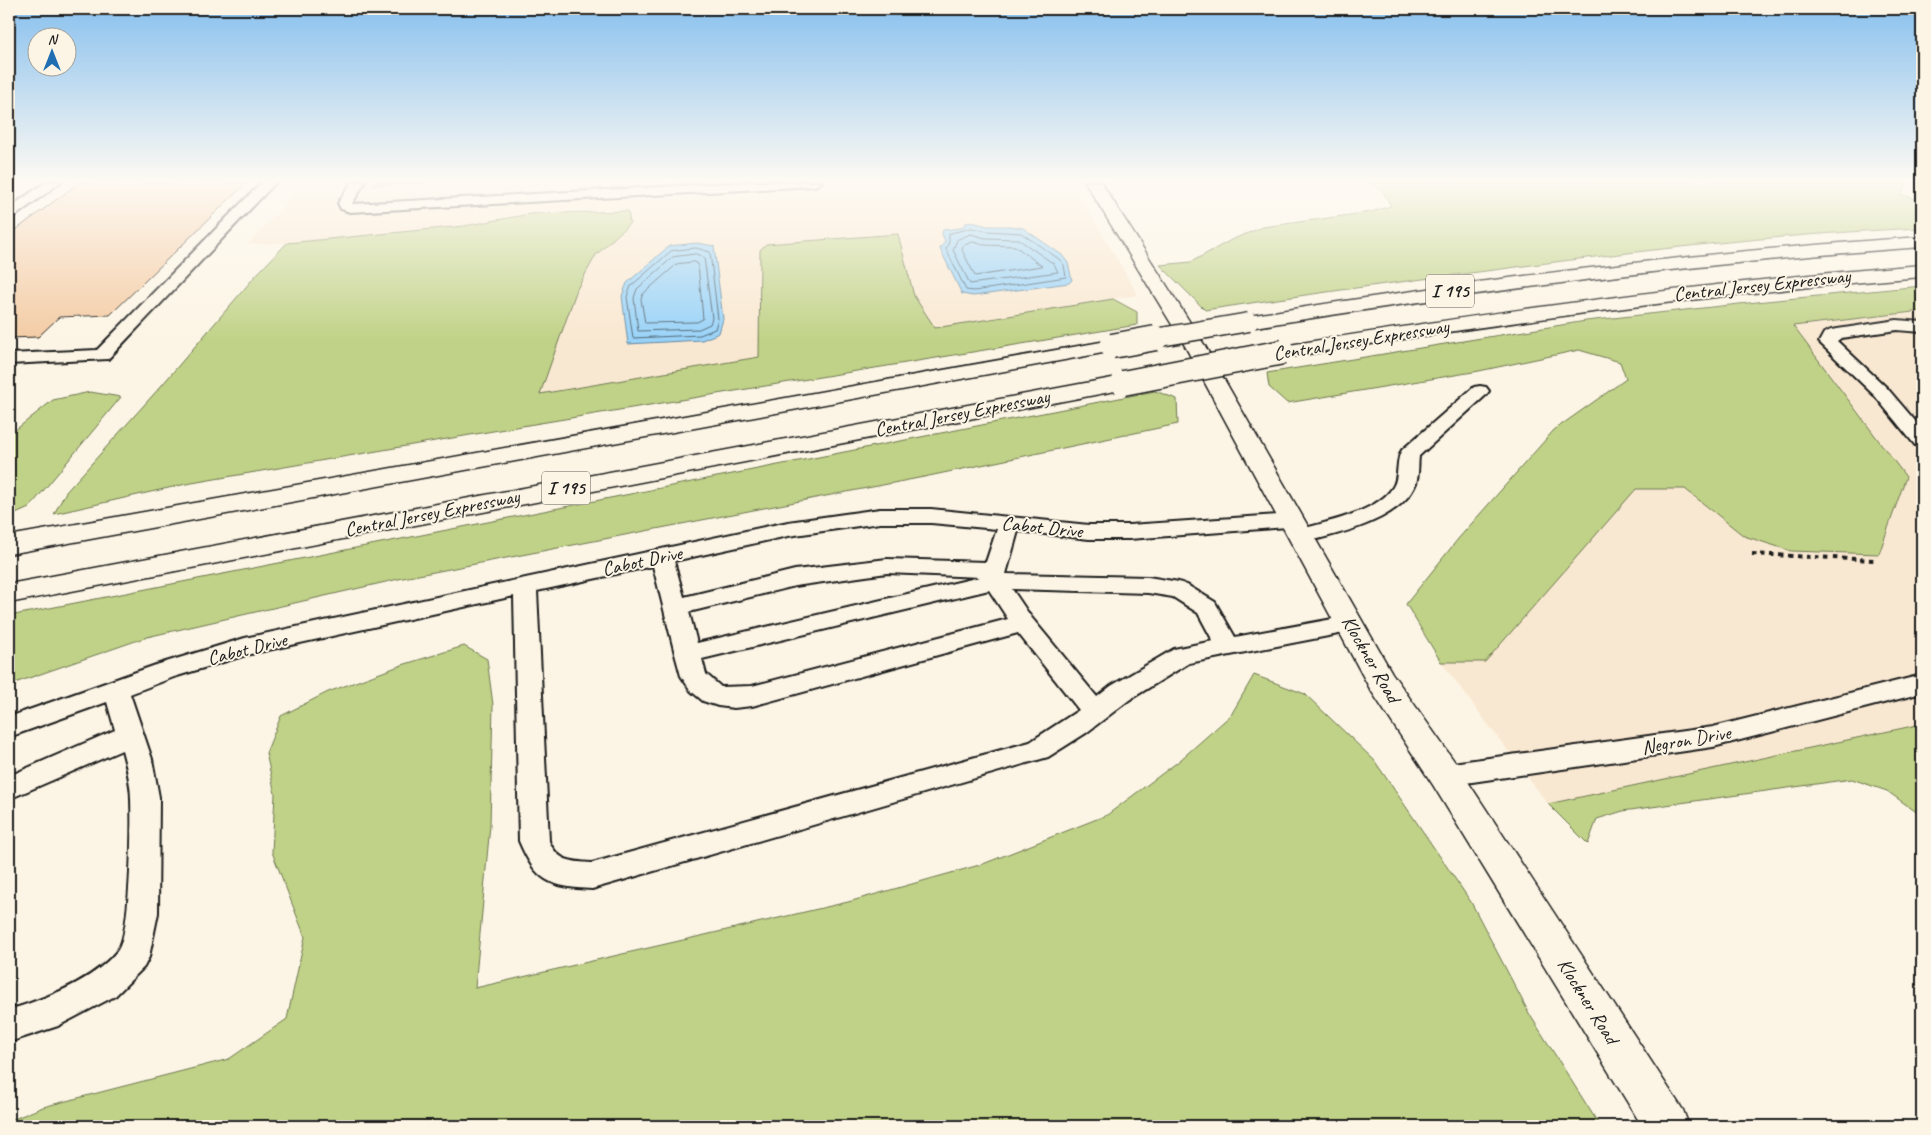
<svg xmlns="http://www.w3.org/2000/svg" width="1931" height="1135" font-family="Caveat,sans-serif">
	<rect width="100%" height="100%" fill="#fcf5e5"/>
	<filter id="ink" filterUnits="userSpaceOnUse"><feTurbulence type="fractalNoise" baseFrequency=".02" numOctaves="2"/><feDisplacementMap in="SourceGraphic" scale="10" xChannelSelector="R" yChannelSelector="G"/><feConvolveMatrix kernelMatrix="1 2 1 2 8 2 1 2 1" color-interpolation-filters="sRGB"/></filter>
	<g filter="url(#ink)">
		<g fill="#f9e8d1">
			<path d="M305 182H1072L1138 295 935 328 914 296 898 234 766 244 760 250 759 357 539 394 577 289 596 255 630 223 530 214 464 226 287 243 247 245Z"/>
			<path d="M1922 311V724L1548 804 1441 662 1485 661 1636 489H1685L1744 536 1791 551 1879 554 1906 477 1793 326Z"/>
		</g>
		<g fill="#c0d287" stroke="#6e7752">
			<path d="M1369 182H1908L1901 194 1922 201V228C1779 234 1636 251 1494 270 1397 282 1301 295 1205 310L1160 265 1191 262 1231 240 1263 227 1371 212 1391 206 1382 190Z"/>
			<path d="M628 211 630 223 596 255 577 289 540 394 759 357 760 250 766 244 898 234 914 296 935 328 1113 299 1137 312V325L528 425 186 484 54 514 66 492 162 385 257 274 287 243 464 226 530 214Z"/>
			<path d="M1922 286V311L1793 326 1906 477 1879 554 1791 551 1744 536 1685 489H1636L1485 662H1441L1406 604 1458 539 1554 430 1626 379 1620 362 1579 350 1479 371 1287 403 1269 387 1267 373 1586 321 1766 301Z"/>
			<path d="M1155 391 1177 399 1178 424 924 477 403 578 147 637 9 685V616Z"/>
			<path d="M90 392 121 397 29 508 9 517V435L53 400Z"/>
			<path d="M464 646 487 659 493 705 490 825 475 988 848 902 983 864 1107 815 1179 761 1231 715 1254 675 1305 694 1374 760 1471 902 1530 1015 1600 1126H9V1121L43 1107 229 1059 287 1019 305 937 272 852 275 794 266 753 281 716 328 692 402 665Z"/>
			<path d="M1922 724V816L1887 791 1852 779 1623 811 1597 819 1588 844 1548 804Z"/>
		</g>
		<g fill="#98d2f8" stroke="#6689a0">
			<path d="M972 222 987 226H1009L1023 228 1062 255 1068 263 1072 280 1069 283 973 296 962 294 940 249 945 241 942 234 943 230 961 228 966 223Z"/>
			<path d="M697 243 714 246 723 319 719 333 702 340 628 344 622 296 627 283 669 246Z"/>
		</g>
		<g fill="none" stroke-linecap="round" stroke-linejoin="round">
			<g stroke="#4e6574" stroke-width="1">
				<path d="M972 228 986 231 1021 233 1059 259 1064 265 1066 277 974 291 966 290 946 249 949 242V234Z"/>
				<path d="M971 234 985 238 1018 239 1054 264 1058 272 970 284 953 250 957 240Z"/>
				<path d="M973 242 984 245 1015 246 1042 266 975 276 962 250 963 246Z"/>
				<path d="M696 248 710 252 718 319 715 329 700 335 633 338 627 297 631 286 671 251Z"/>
				<path d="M696 254 704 257 712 318 710 324 699 329 638 331 634 298 637 289 673 257Z"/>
				<path d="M695 262 698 264 703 319 697 322 645 323 641 299 643 294 677 264Z"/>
			</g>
		</g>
		<g fill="#f3cba3" stroke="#1c1c1c">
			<path d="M80 182H247L110 315 59 317 38 337 9 338V235Z"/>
			<path d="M375 182H425L373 185Z"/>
		</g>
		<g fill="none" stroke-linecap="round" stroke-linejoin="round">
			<defs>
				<g id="minor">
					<path d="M46 182H61L14 217 9 218V208Z"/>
					<path d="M262 182H276L108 359 9 364V354L97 350Z"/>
					<path d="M352 182H365L352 204 751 182H822L815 186 350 212 341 209 338 203Z"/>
					<path d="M1897 320 1922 322V332L1897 330 1841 338 1837 341 1887 388 1922 429V447L1915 445 1875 396 1819 342 1824 333 1831 330Z"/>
					<path d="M1480 386 1486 387 1489 391 1486 395 1419 456C1418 464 1419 475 1416 483 1401 521 1338 534 1302 543L1294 541 1291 536 1294 531C1322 523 1377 513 1393 487 1400 476 1395 460 1402 450L1474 387Z"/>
					<path d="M880 509H931L1089 525H1129L1293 514 1301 516 1304 521 1301 526 1129 539H1089L1018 531 1006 574 1148 577 1179 582 1187 585 1215 602 1235 637 1349 616 1357 618 1361 624 1357 630 1349 632 1189 663 1129 700 1086 733 1048 757 592 889C549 887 536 881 519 841L514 596 246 655 174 677 130 694 152 759 159 797 158 913 149 957 144 967 115 996 58 1026 9 1042V1010C45 999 94 981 118 950 131 933 132 824 131 799 131 783 126 765 122 750L9 799V776L115 730 107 702 9 737V717L156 665 245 638 788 522ZM880 523H931L997 529 986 562 887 559 795 570 684 597 674 561 788 536ZM653 566 675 654 681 676 691 691 703 701 718 706 734 708 752 706 1018 633 1079 710 1030 742 592 863C572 862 557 861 549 841L537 591ZM887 573 980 577 697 643 689 612 795 586ZM1012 589 1148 593 1173 597 1198 613 1213 641 1174 649 1111 686 1097 697 1031 617ZM989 590 1008 619 752 686 721 687 706 674 702 659Z"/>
					<path d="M1922 675V693L1713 747 1445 786 1435 783 1431 775 1435 767 1445 764 1713 727Z"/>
				</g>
				<path id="major" d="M1085 182H1101L1205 346 1392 673 1457 765 1683 1110 1689 1126H1642L1433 785 1370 689 1185 346Z"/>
				<g id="highway">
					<path d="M1922 237V247C1696 263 1472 292 1249 328L1242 326 1239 322 1242 318 1249 316C1472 280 1696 252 1922 237Z"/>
					<path d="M1922 265V277C1708 294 1495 323 1283 358L1276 356 1272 352 1276 348 1283 346C1495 311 1708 282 1922 265Z"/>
					<path d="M1112 340 1119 342 1122 346 1119 350 9 554V536Z"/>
					<path d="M1123 376 1131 378 1134 383 1131 388 9 603V584Z"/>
				</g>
			</defs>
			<use href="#minor" stroke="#1c1c1c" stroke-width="4"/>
			<use href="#major" stroke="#1c1c1c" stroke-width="3"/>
			<use href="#highway" stroke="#1c1c1c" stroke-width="3"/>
			<path stroke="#1c1c1c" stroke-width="4" stroke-dasharray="4.5 4.5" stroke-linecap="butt" d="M1752 554 1874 560"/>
			<use href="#minor" fill="#fcf5e5" fill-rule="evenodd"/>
			<use href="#major" fill="#fcf5e5" fill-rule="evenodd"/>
			<use href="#highway" fill="#fcf5e5" fill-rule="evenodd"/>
			<defs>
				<path id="highway-bridge-far1" d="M1149 339 1249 322"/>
				<g id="highway-bridge">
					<path d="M1112 346 1156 338"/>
					<path d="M1123 383 1283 352"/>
				</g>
			</defs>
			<use href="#highway-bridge-far1" stroke="#1c1c1c" stroke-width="21" stroke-linecap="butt"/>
			<use href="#highway-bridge" stroke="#1c1c1c" stroke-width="27" stroke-linecap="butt"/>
			<use href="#highway-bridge-far1" stroke="#fcf5e5" stroke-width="18"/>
			<use href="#highway-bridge" stroke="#fcf5e5" stroke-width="24"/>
		</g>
	</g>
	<linearGradient id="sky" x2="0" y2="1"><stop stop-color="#88c0ee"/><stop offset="0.53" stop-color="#fefaf3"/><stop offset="1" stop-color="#fefaf3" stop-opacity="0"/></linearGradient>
	<rect width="1931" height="341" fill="url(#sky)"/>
	<g text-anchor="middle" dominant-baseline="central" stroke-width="4" stroke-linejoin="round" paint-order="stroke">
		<g fill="#fcf5e5" stroke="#5f5d58" stroke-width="1">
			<rect x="1426" y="274.5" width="48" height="33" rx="4"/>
			<rect x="542" y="471.5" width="48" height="33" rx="4"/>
		</g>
		<g font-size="19" font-weight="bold" fill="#1c1c1c">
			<text x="1450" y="291">I 195</text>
			<text x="566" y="488">I 195</text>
		</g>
		<g font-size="20" fill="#1c1c1c" stroke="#fcf5e5">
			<text transform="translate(1762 285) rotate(-6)">Central Jersey Expressway</text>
			<text transform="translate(1361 340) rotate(-9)">Central Jersey Expressway</text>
			<text transform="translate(962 413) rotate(-11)">Central Jersey Expressway</text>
			<text transform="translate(432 513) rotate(-11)">Central Jersey Expressway</text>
			<text transform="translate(1042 527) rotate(6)">Cabot Drive</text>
			<text transform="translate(642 561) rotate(-12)">Cabot Drive</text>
			<text transform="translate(247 649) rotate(-14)">Cabot Drive</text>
			<text transform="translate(1371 659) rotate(60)">Klockner Road</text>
			<text transform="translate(1686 740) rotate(-10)">Negron Drive</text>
			<text transform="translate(1588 1001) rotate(58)">Klockner Road</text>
		</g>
	</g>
	<rect width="1931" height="1135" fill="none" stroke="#fcf5e5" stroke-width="30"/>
	<rect x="15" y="15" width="1901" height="1105" fill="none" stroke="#1c1c1c" stroke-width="2" filter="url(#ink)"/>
	<g transform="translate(52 52)"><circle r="24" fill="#fcf5e5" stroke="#a29e95"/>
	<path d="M0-4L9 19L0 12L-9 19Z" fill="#1f6fb2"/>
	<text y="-8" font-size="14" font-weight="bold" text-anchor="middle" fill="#1c1c1c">N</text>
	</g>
</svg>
